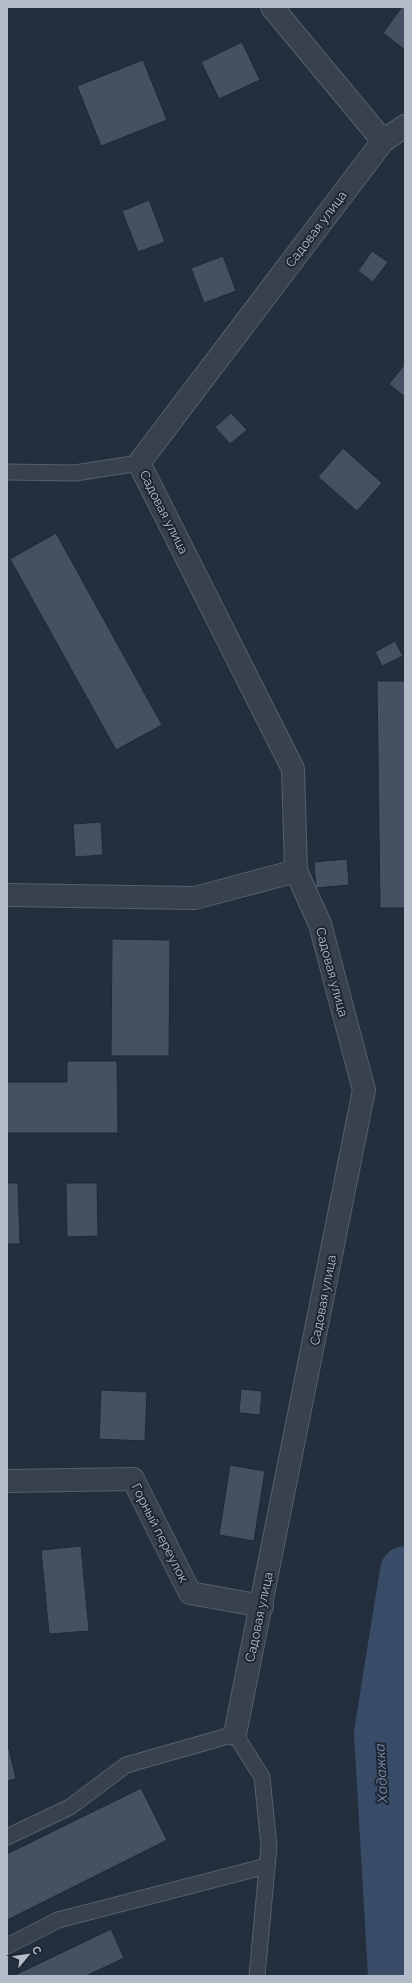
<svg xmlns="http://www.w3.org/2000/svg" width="412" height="1983" font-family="Raleway,sans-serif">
	<rect width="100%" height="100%" fill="#242f3e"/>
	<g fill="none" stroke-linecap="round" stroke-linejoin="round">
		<path stroke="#394c67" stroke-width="50" d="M393 1976 379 1733 405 1571"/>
	</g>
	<g fill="#455162" stroke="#1f2835">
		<path d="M402 7H405V50L383 33Z"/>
		<path d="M242 42 260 80 219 99 201 62Z"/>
		<path d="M143 60 167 120 101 146 77 86Z"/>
		<path d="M149 200 165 242 138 252 122 211Z"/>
		<path d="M372 251 388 262 373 282 358 271Z"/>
		<path d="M223 256 236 291 204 303 191 268Z"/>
		<path d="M405 364V397L389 384Z"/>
		<path d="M231 413 247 430 230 444 215 427Z"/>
		<path d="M343 448 382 483 357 511 318 477Z"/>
		<path d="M56 533 162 725 116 750 10 559Z"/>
		<path d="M395 641 403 656 382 666 375 652Z"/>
		<path d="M377 681H405V908H380Z"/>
		<path d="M101 822 103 855 75 857 73 824Z"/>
		<path d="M347 859 349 885 316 888 314 862Z"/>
		<path d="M112 939 170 940 169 1056H111Z"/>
		<path d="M67 1061H117L118 1133H7V1082H67Z"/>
		<path d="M7 1183H18L20 1244H7Z"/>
		<path d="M66 1183H97L98 1236 67 1237Z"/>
		<path d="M241 1389 262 1391 260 1415 239 1413Z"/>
		<path d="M101 1390 147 1392 145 1441 99 1439Z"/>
		<path d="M230 1465 265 1471 254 1541 219 1535Z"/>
		<path d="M81 1546 89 1631 49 1634 41 1550Z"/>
		<path d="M7 1749H9L16 1779 7 1781Z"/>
		<path d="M141 1788 167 1840 7 1920V1854Z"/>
		<path d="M111 1929 124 1958 86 1976H13Z"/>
	</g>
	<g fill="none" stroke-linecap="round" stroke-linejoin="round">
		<defs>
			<g id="lane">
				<path d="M7 472 75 473 139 463"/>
				<path d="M7 1837 70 1807 126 1765 235 1734 262 1777 269 1846 257 1976"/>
				<path d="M7 1946 58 1920 267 1866"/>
			</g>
			<g id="street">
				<path d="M272 7 383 141"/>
				<path d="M7 895 195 898 296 871 293 769 139 463 383 141 405 126"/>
				<path d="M7 1481 133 1479 190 1593 262 1606"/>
				<path d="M235 1734 364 1090 320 924 296 871"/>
			</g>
		</defs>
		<use href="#lane" stroke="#565f6c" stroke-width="17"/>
		<use href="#street" stroke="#565f6c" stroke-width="24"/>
		<use href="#lane" stroke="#38414e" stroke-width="15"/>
		<use href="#street" stroke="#38414e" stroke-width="22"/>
	</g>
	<g text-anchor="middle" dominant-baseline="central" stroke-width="4" stroke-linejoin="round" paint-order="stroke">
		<g font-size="13" fill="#b4bcc9" stroke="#1d2633">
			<text transform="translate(316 229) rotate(-53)">Садовая улица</text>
			<text transform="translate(164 512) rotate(63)">Садовая улица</text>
			<text transform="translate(332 972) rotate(75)">Садовая улица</text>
			<text transform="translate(323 1300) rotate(-79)">Садовая улица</text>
			<text transform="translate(160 1533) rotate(63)">Горный переулок</text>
			<text transform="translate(259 1617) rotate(-78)">Садовая улица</text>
		</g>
		<g font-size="14" font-style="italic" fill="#7c92b1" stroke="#1d2633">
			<text transform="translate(381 1773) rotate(-93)">Хадажка</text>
		</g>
	</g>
	<rect width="412" height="1983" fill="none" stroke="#b4bcc9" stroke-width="16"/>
	<g transform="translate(28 1955) rotate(61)" stroke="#1d2633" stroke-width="3" paint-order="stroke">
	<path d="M0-3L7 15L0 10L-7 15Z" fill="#b4bcc9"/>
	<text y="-6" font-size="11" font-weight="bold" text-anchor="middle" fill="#b4bcc9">С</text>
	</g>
</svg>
